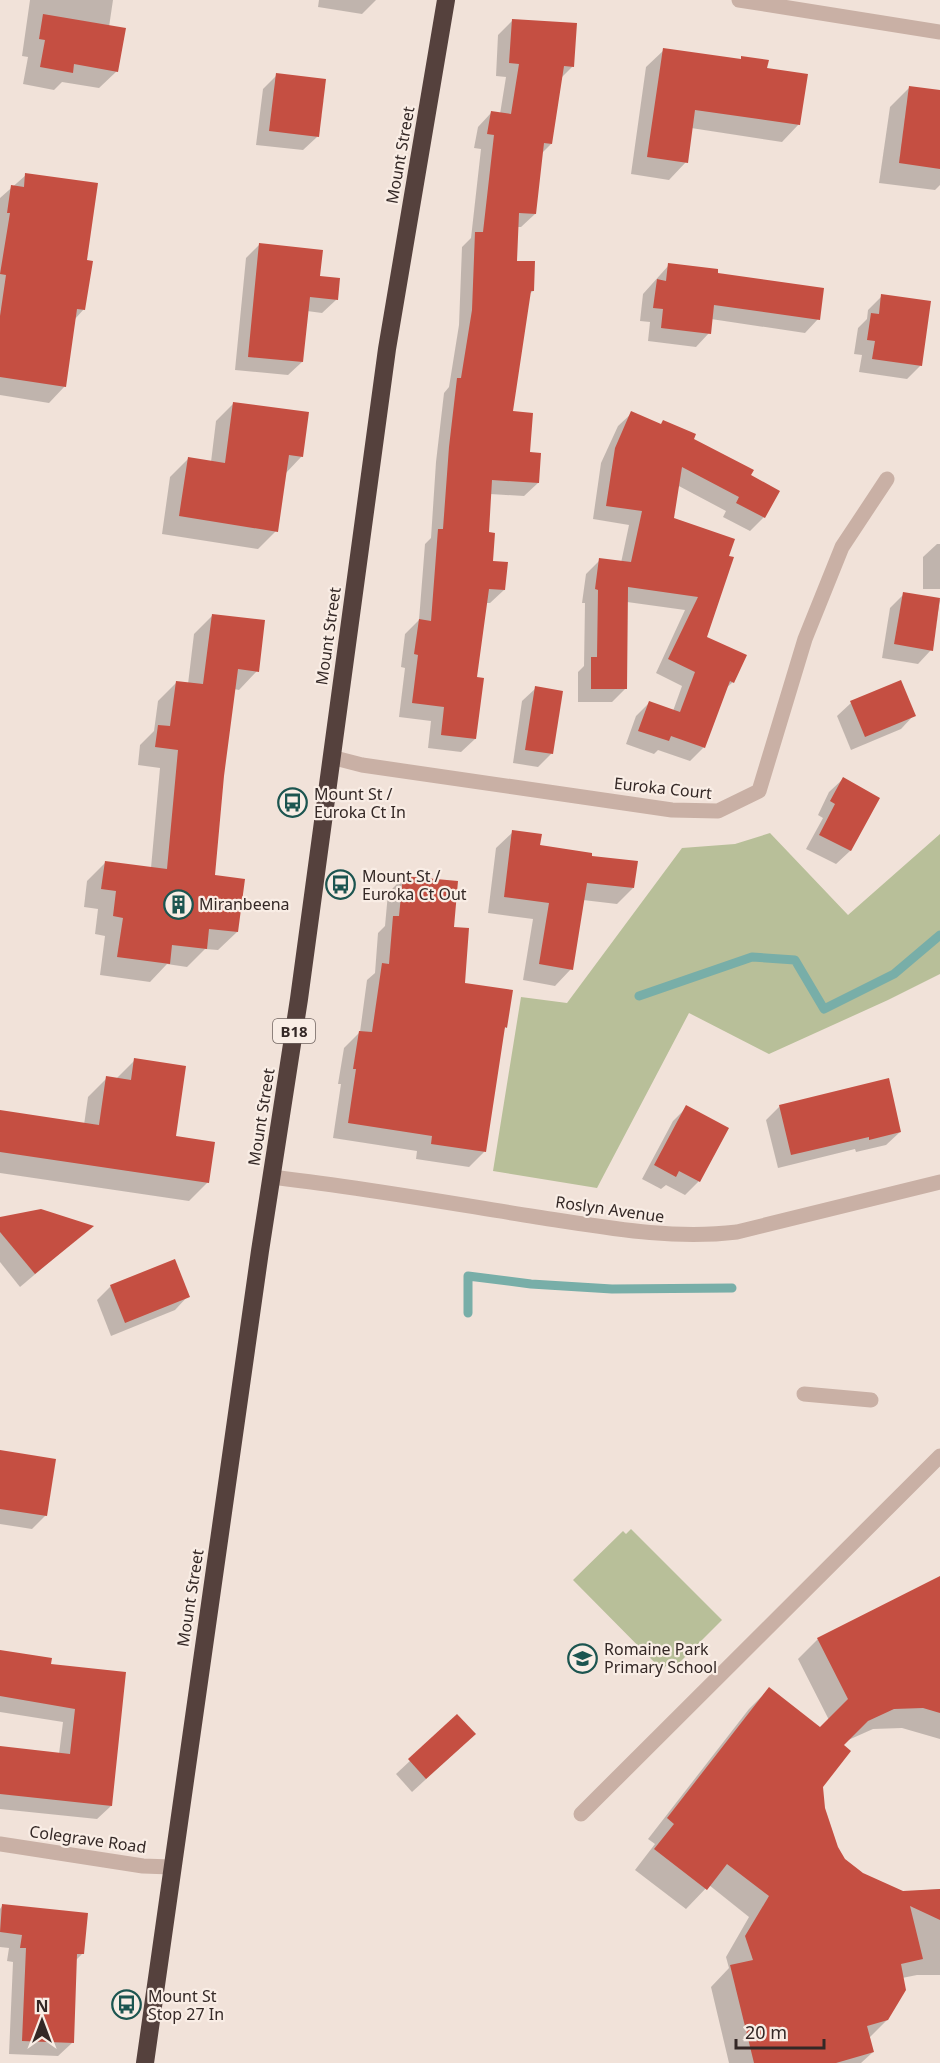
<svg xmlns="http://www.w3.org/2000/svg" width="940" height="2063" font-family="'Noto Sans',sans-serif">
	<rect width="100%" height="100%" fill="#f1e2d9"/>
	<g fill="#b8bf99">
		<path d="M770 833 848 915 940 834V974L888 1000 769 1054 689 1013 597 1188 493 1171 521 997 567 1003 682 848 735 844Z"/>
		<path d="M631 1529 722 1620 675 1667 670 1662 662 1670 573 1580 623 1531 626 1534Z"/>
	</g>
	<g fill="#0003">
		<path d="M30 0H113L109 27 117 71 99 88 62 82 54 90 23 84 28 57 22 56Z"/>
		<path d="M319 0H376L362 14 318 7Z"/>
		<path d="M512 21 573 66 561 78 551 144 542 153 535 214 521 227H517L516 262 533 291 528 295 511 412 538 483 524 496 490 494 488 534 491 562 504 590 490 603H486L475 679V739L461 752 428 748 431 721 399 717 405 668 401 667 405 634 419 620 425 544 431 538 436 462 444 393 449 387 459 325 462 247 471 238 481 149 474 148 478 127 491 113 500 114 506 77 496 76 498 35Z"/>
		<path d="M664 50 739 61 742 58 766 70 799 124 782 142 691 128 686 162 669 180 631 174 646 67Z"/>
		<path d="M277 75 317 137 303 150 256 145 263 89Z"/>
		<path d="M910 87 940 91V185L935 190 879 183 890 107Z"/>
		<path d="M26 175 86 261 84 309 75 319 65 386 49 403 0 395V198Z"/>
		<path d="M260 244 318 277 336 300 322 313 307 311 302 362 288 375 235 370 246 258Z"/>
		<path d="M669 265 716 274 818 319 805 333 711 319 709 333 696 347 648 341 650 322 640 321 643 294Z"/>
		<path d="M882 296 921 365 907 379 859 372 862 355 854 354 858 328 867 319 868 310Z"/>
		<path d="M234 403 302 456 285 474 276 531 258 549 162 534 170 477 188 459 211 462 216 421Z"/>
		<path d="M632 413 692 440 749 476 764 517 750 531 723 517 726 511 677 485 672 519 733 540 705 638 733 682 725 689 704 747 690 761 658 750 654 754 626 744 636 716 649 703 673 711 682 686 656 673 685 610 627 602 626 688 612 702H578V672L584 666 585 603H582L586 574 600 560 621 563 629 525 593 519 601 463 618 426Z"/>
		<path d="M937 544H940V589H923V557Z"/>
		<path d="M904 594 940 600 931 650 918 664 882 658 890 608Z"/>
		<path d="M212 616 257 671 239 690 234 689 222 776 213 876 237 932 218 950 205 949 187 967 167 964 150 982 100 975 105 936 95 934 98 909 84 907 87 881 106 862 151 868 160 768 138 765 140 745 154 731 158 701 177 682 188 684 194 634Z"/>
		<path d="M536 688 552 753 538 767 513 763 522 701Z"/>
		<path d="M851 703 914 715 901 729 851 750 837 716Z"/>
		<path d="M843 779 878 798 850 851 836 864 806 849 823 818 818 815 829 792Z"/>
		<path d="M513 832 538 846 590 857 633 888 617 904 583 900 571 969 555 986 523 980 533 919 488 913 496 848Z"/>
		<path d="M404 877 452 929 463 984 506 1027 503 1030 484 1152 469 1167 416 1159 417 1151 333 1138 341 1084H338L344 1048 360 1032 367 980 375 973 378 933 385 926 388 893Z"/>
		<path d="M135 1060 174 1137 208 1182 189 1201 0 1173V1111L84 1125 88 1097 107 1078 116 1079Z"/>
		<path d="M780 1106 900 1132 886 1145 856 1152 855 1149 778 1168 766 1120Z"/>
		<path d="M687 1107 699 1181 685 1195 666 1185 661 1189 642 1179 673 1121Z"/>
		<path d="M0 1219 91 1227 20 1287 0 1262Z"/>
		<path d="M111 1286 188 1296 175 1310 111 1336 97 1300Z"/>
		<path d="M0 1454 46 1515 32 1529 0 1524Z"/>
		<path d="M940 1578V1739L902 1728 873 1729 846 1741 842 1745 822 1786 824 1808 837 1847 844 1860 862 1875 902 1892 940 1889V1975H917L902 1978 887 2020 869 2038 873 2052 861 2063H729L711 1987 729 1968 726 1957 749 1917 709 1885 686 1909 635 1870 655 1844 648 1839 749 1709 769 1689 820 1729 829 1720 798 1659 818 1639Z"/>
		<path d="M0 1651 50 1666 124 1673 111 1806 97 1819 0 1809V1747L59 1754 63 1722 0 1712Z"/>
		<path d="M457 1717 460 1748 412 1792 396 1774Z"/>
		<path d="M2 1906 82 1954 75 1961 72 2043 58 2056 9 2054 13 1962 7 1961 9 1948 0 1947V1909Z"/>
	</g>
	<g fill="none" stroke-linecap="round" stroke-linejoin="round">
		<g stroke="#78aea8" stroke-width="9">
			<path d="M639 996 752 957 795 960 824 1009 894 974 940 935"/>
			<path d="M468 1313V1276L531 1284 612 1289 732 1288"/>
		</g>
	</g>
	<g fill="#c54f42">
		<path d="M43 14 126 28 118 72 74 64 73 73 40 67 45 40 39 39Z"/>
		<path d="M512 19 577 23 574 67 564 66 552 144 544 143 536 214 519 213 517 261H535L534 291H531L513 411 533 413 530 452 541 453 539 483 492 480 489 532 495 533 493 561 508 562 505 590 489 589 477 677 484 678 476 739 441 735 444 707 412 703 418 655 414 654 419 619 431 621 438 529H443L449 447 457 378H461L472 310 475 232H483L494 135 487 134 491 111 511 114 519 64 509 63Z"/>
		<path d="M663 48 741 59V56L769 60 767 68 808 74 800 125 695 110 688 163 647 157Z"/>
		<path d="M276 73 326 79 319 137 269 131Z"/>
		<path d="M909 86 940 90V169L899 163Z"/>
		<path d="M25 173 98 183 87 260 93 261 85 310 77 309 66 387 0 377V316L6 275 0 274 10 213H7L11 185 24 187Z"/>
		<path d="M259 243 323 250 320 276 340 278 338 300 310 297 303 362 248 357Z"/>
		<path d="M668 263 718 269V273L824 288 820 320 714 305 711 334 661 328 663 309 653 308 657 279 666 281Z"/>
		<path d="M881 294 931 301 922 366 872 359 875 341 867 340 871 313 879 314Z"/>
		<path d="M233 402 309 412 303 457 289 455 278 532 179 516 188 457 225 463Z"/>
		<path d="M631 411 661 424 663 420 696 434 694 439 754 470 751 475 780 491 765 518 736 503 739 497 682 467 674 518 735 539 729 556 734 557 707 637 747 655 734 683 730 681 705 748 671 736 669 741 638 731 649 701 680 712 695 672 668 659 698 597 628 587 627 689H591V657H597L598 590 595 589 599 558 631 562 642 511 606 506 615 448Z"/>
		<path d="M903 592 940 598 933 651 894 644Z"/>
		<path d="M212 614 265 620 259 672 238 669 224 776 215 875 245 879 238 932 209 929 207 949 172 945 170 964 117 957 123 918 113 916 116 891 101 889 105 861 167 869 178 750 155 747 158 725 170 726 176 681 203 684Z"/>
		<path d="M901 680 916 716 865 737 850 701Z"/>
		<path d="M535 686 563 691 553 754 525 750Z"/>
		<path d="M843 777 880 798 851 851 819 835 835 804 830 801Z"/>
		<path d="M512 830 542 834 540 845 592 853V856L638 861 634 888 587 883 573 970 539 964 549 903 504 897Z"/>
		<path d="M403 876 458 881 454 927 469 928 465 983 513 990 507 1028 505 1027 486 1152 431 1144 432 1136 348 1123 356 1069H353L359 1031 372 1032 382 963 389 964 393 916H399Z"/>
		<path d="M134 1058 186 1066 176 1136 215 1142 209 1183 0 1152V1110L99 1125 106 1076 131 1080Z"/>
		<path d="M889 1078 901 1132 869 1140V1137L791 1155 779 1105Z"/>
		<path d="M686 1105 729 1128 700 1182 679 1171 676 1177 654 1165Z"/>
		<path d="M41 1209 94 1226 35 1274 0 1232V1217Z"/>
		<path d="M175 1259 190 1297 125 1323 110 1285Z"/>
		<path d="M0 1450 56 1459 47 1516 0 1509Z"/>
		<path d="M940 1576V1713L923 1708 894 1709 868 1721 844 1745 851 1751 823 1787 825 1808 838 1847 845 1859 863 1873 903 1891 940 1889V1920L910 1906 923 1959 901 1964 906 1990 888 2020 867 2026 874 2052 836 2063H754L730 1965 753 1960 745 1936 769 1896 727 1864 707 1890 654 1849 674 1824 667 1818 769 1687 820 1727 848 1699 817 1638Z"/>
		<path d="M0 1650 52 1658 51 1664 126 1672 112 1806 0 1794V1746L70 1754 75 1709 0 1696Z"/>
		<path d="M457 1714 476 1734 426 1779 408 1759Z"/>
		<path d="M2 1904 88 1913 84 1954H77L74 2043 22 2041 26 1948H20L22 1935 0 1932Z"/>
	</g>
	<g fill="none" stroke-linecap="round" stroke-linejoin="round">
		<g stroke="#c9b0a5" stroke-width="15">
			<path d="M739 0 940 32"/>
			<path d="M331 757 362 765 672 810 718 811 759 791 805 639 842 547 887 479"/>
			<path d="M271 1177C360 1187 449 1203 537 1217 604 1227 670 1240 737 1232L940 1182"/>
			<path d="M804 1394 871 1400"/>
			<path d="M581 1814 940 1456"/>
			<path d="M0 1844 143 1866 171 1867"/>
		</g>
		<path stroke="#55413d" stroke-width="18" d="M145 2063 260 1251 299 999 387 349 446 0"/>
	</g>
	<defs>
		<symbol id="bus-ring" viewBox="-11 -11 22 22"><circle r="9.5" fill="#f9ede5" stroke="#1c5550" stroke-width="1.5"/><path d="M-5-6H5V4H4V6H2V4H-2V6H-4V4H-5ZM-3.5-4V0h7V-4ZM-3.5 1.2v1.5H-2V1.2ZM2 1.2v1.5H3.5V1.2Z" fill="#1c5550"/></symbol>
		<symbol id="building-ring" viewBox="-11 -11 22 22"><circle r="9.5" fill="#f9ede5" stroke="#1c5550" stroke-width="1.5"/><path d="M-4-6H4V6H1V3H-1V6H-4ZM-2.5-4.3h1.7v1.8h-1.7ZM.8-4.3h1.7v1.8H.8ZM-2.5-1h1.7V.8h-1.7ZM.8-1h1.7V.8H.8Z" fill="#1c5550"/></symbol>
		<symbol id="school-ring" viewBox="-11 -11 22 22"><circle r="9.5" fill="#f9ede5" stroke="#1c5550" stroke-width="1.5"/><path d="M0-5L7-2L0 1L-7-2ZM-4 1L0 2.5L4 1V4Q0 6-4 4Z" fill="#1c5550"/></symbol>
	</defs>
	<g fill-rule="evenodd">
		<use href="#bus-ring" x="276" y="786" width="33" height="33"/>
		<use href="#bus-ring" x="324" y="868" width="33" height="33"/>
		<use href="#building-ring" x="162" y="888" width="33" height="33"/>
		<use href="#school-ring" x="566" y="1642" width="33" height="33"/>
		<use href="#bus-ring" x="110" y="1988" width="33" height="33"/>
	</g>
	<g text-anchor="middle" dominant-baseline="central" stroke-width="4.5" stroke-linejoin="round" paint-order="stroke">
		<rect fill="#f9ede5" stroke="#6f635f" stroke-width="1.5" x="273" y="1019" width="42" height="24" rx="4.5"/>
		<g font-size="15" font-weight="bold" fill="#342826">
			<text x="294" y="1031">B18</text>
		</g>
		<g font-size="16" fill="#342826" stroke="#f9ede5">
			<text transform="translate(400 155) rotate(-80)">Mount Street</text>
			<text transform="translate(328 636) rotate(-82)">Mount Street</text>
			<text transform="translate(663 788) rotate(6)">Euroka Court</text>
			<text transform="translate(261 1117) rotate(-81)">Mount Street</text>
			<text transform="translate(610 1209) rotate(8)">Roslyn Avenue</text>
			<text transform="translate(190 1598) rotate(-81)">Mount Street</text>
			<text transform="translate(88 1839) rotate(8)">Colegrave Road</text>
		</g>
		<g font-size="16" fill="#342826" stroke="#f9ede5" text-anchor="start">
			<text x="314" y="794">Mount St /<tspan x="314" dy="18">Euroka Ct In</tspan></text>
			<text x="362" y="876">Mount St /<tspan x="362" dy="18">Euroka Ct Out</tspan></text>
			<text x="199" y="904">Miranbeena</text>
			<text x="604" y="1649">Romaine Park<tspan x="604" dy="18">Primary School</tspan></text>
			<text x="148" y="1996">Mount St<tspan x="148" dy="18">Stop 27 In</tspan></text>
		</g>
	</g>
	<g transform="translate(42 2021)" stroke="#f9ede5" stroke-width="4.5" paint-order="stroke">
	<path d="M0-4.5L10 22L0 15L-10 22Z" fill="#342826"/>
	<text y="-9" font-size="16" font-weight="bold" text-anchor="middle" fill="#342826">N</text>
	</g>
	<path d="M736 2039v9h88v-9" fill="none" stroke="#342826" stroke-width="3"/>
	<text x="745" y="2039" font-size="18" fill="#342826" stroke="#f9ede5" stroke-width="4.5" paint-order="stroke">20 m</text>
</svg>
